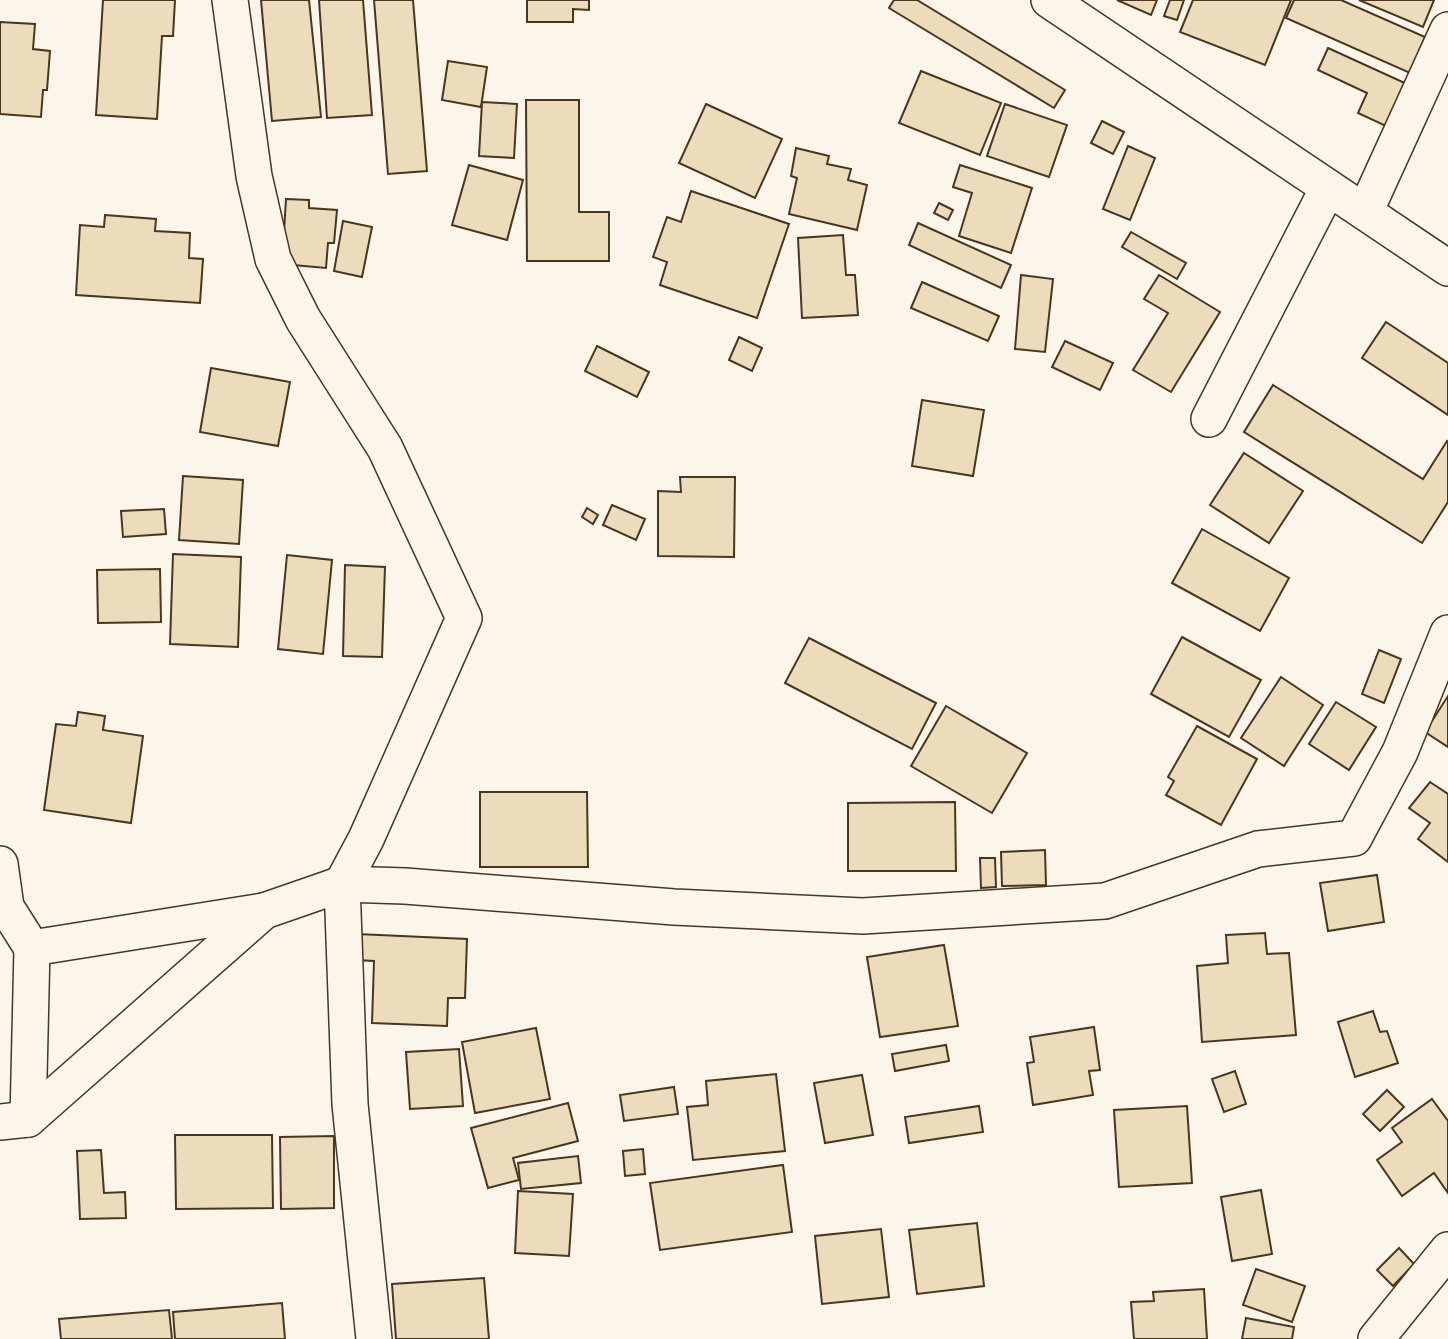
<svg xmlns="http://www.w3.org/2000/svg" width="1448" height="1339" font-family="'Fira Sans',sans-serif">
	<rect width="100%" height="100%" fill="#fbf6e9"/>
	<g fill="#ecdcbc" stroke="#4a3520" stroke-width="2">
		<path d="M103 0H175L173 36H162L157 119 96 115Z"/>
		<path d="M261 0H309L321 117 272 121Z"/>
		<path d="M319 0H363L372 115 327 118Z"/>
		<path d="M374 0H413L427 171 388 174Z"/>
		<path d="M527 0H589V10L573 9V22H527Z"/>
		<path d="M894 0H917L1065 90 1054 108 889 8Z"/>
		<path d="M1117 0H1157L1151 15Z"/>
		<path d="M1170 0H1184L1177 20 1164 16Z"/>
		<path d="M1193 0H1291L1265 65 1180 32Z"/>
		<path d="M1294 0H1341L1425 37 1410 73 1286 18Z"/>
		<path d="M1359 0H1434L1423 27Z"/>
		<path d="M0 22 35 24 33 49 50 51 47 90H43L41 117 0 114Z"/>
		<path d="M1328 48 1407 84 1388 127 1358 113 1367 93 1318 70Z"/>
		<path d="M448 61 487 67 481 107 442 100Z"/>
		<path d="M921 71 1001 103 980 155 899 123Z"/>
		<path d="M526 100H579V212H609V261H527Z"/>
		<path d="M482 102 517 104 514 158 479 156Z"/>
		<path d="M706 104 782 139 755 198 679 163Z"/>
		<path d="M1005 104 1067 125 1049 177 987 156Z"/>
		<path d="M1102 121 1124 132 1113 154 1091 143Z"/>
		<path d="M1128 146 1155 158 1130 220 1103 209Z"/>
		<path d="M796 148 829 156 827 164 851 169 848 180 867 185 857 230 789 214 797 178 791 176Z"/>
		<path d="M469 165 523 180 507 240 452 225Z"/>
		<path d="M960 165 1032 188 1011 253 959 236 972 193 953 187Z"/>
		<path d="M691 191 789 224 757 318 660 285 667 262 653 257 667 217 681 222Z"/>
		<path d="M286 199 309 200V208L337 210 334 243H328L326 268 282 264Z"/>
		<path d="M939 203 953 210 948 220 934 213Z"/>
		<path d="M105 215 156 219 155 231 190 233 189 258 203 259 200 303 76 295 80 225 104 227Z"/>
		<path d="M343 221 372 227 362 277 334 271Z"/>
		<path d="M918 223 1011 265 1001 288 909 245Z"/>
		<path d="M1131 232 1186 263 1177 279 1122 247Z"/>
		<path d="M843 235 846 275H855L858 315 802 318 798 238Z"/>
		<path d="M1021 275 1053 279 1045 352 1015 349Z"/>
		<path d="M1159 275 1220 312 1171 392 1133 370 1168 313 1144 299Z"/>
		<path d="M922 282 999 316 988 341 911 308Z"/>
		<path d="M1386 322 1448 363V415L1362 358Z"/>
		<path d="M739 337 762 348 752 371 729 360Z"/>
		<path d="M1065 341 1113 363 1100 390 1052 367Z"/>
		<path d="M597 346 649 372 637 397 585 371Z"/>
		<path d="M211 368 290 382 278 446 200 432Z"/>
		<path d="M1273 385 1423 479 1447 441 1448 442V502L1422 543 1244 432Z"/>
		<path d="M922 400 984 410 973 476 912 466Z"/>
		<path d="M1244 453 1303 491 1269 543 1210 505Z"/>
		<path d="M183 476 243 480 239 544 179 540Z"/>
		<path d="M680 477H735L734 557 658 556V491L681 492Z"/>
		<path d="M612 505 645 519 636 540 603 525Z"/>
		<path d="M587 508 598 515 593 524 582 517Z"/>
		<path d="M164 509 166 534 123 537 121 511Z"/>
		<path d="M1202 529 1289 578 1260 631 1172 583Z"/>
		<path d="M173 554 241 557 238 647 170 644Z"/>
		<path d="M287 555 332 560 323 654 278 649Z"/>
		<path d="M345 565 385 567 382 657 343 656Z"/>
		<path d="M160 569 161 622 98 623 97 570Z"/>
		<path d="M1182 637 1261 680 1229 737 1151 694Z"/>
		<path d="M809 638 936 703 912 749 785 683Z"/>
		<path d="M1379 650 1401 659 1384 703 1362 694Z"/>
		<path d="M1281 677 1323 705 1284 766 1241 738Z"/>
		<path d="M1448 696V747L1425 732Z"/>
		<path d="M1336 702 1376 727 1349 770 1309 744Z"/>
		<path d="M946 706 1027 753 992 813 911 766Z"/>
		<path d="M78 712 105 716 103 730 143 736 131 823 44 810 56 724 76 726Z"/>
		<path d="M1197 726 1257 759 1221 825 1166 795 1174 781 1168 777Z"/>
		<path d="M1430 782 1448 794V862L1418 839 1430 823 1409 808Z"/>
		<path d="M480 792H587L588 867H480Z"/>
		<path d="M955 802 956 871H848V803Z"/>
		<path d="M1045 850 1046 885 1002 886 1001 852Z"/>
		<path d="M980 858H995L996 887 981 888Z"/>
		<path d="M1377 875 1384 922 1328 931 1320 883Z"/>
		<path d="M1265 933 1267 954 1289 953 1296 1035 1202 1042 1197 966 1228 963 1226 935Z"/>
		<path d="M357 934 467 939 465 998H448L447 1026 372 1023 374 961 356 960Z"/>
		<path d="M944 945 958 1026 880 1037 867 957Z"/>
		<path d="M1373 1011 1380 1032 1387 1031 1398 1063 1355 1077 1338 1022Z"/>
		<path d="M1094 1027 1100 1070 1089 1071 1093 1095 1033 1105 1027 1063 1034 1062 1030 1037Z"/>
		<path d="M536 1028 550 1099 475 1113 462 1042Z"/>
		<path d="M946 1045 949 1061 895 1071 892 1054Z"/>
		<path d="M459 1049 463 1106 410 1109 406 1052Z"/>
		<path d="M1235 1071 1246 1104 1224 1112 1212 1079Z"/>
		<path d="M776 1074 785 1151 693 1160 687 1107 708 1105 706 1081Z"/>
		<path d="M862 1075 873 1135 825 1143 814 1083Z"/>
		<path d="M674 1087 678 1114 624 1121 620 1095Z"/>
		<path d="M1387 1090 1404 1107 1380 1131 1363 1114Z"/>
		<path d="M1432 1099 1448 1121V1193L1434 1173 1402 1196 1377 1160 1402 1142 1392 1128Z"/>
		<path d="M568 1103 578 1141 513 1158 519 1180 488 1188 471 1128Z"/>
		<path d="M979 1106 983 1132 909 1143 905 1117Z"/>
		<path d="M1187 1106 1192 1183 1119 1187 1114 1110Z"/>
		<path d="M175 1135H272L273 1208 176 1209Z"/>
		<path d="M334 1136V1208L281 1209 280 1137Z"/>
		<path d="M643 1149 645 1174 625 1176 623 1151Z"/>
		<path d="M101 1150 104 1193 125 1192 126 1218 80 1219 77 1151Z"/>
		<path d="M578 1156 581 1183 521 1189 518 1163Z"/>
		<path d="M783 1165 792 1232 660 1250 650 1183Z"/>
		<path d="M1261 1190 1272 1254 1232 1261 1221 1197Z"/>
		<path d="M518 1191 573 1194 569 1256 515 1253Z"/>
		<path d="M977 1223 984 1286 917 1294 909 1230Z"/>
		<path d="M881 1229 889 1297 822 1304 815 1236Z"/>
		<path d="M1399 1248 1414 1264 1393 1286 1377 1270Z"/>
		<path d="M1256 1269 1305 1286 1292 1322 1243 1305Z"/>
		<path d="M484 1278 489 1339H396L392 1284Z"/>
		<path d="M1204 1289 1207 1339H1134L1131 1302 1154 1301 1153 1292Z"/>
		<path d="M282 1303 285 1339H175L173 1312Z"/>
		<path d="M169 1310 172 1339H61L59 1319Z"/>
		<path d="M1246 1318 1294 1327 1292 1339H1242Z"/>
	</g>
	<g fill="none" stroke-linecap="round" stroke-linejoin="round">
		<defs>
			<g id="minor">
				<path d="M230 0 254 176 273 259 303 319 385 448 464 618 366 839 342 884 350 1104 374 1339"/>
				<path d="M1049 0 1448 268"/>
				<path d="M1365 212 1448 30"/>
				<path d="M1209 419 1328 188"/>
				<path d="M0 864 6 907 32 948 264 911"/>
				<path d="M28 1119 32 948"/>
				<path d="M0 1122 28 1119 264 911 342 884 405 886 674 907 863 916 1105 901 1258 849 1354 838 1400 752 1448 633"/>
				<path d="M1376 1339 1448 1250"/>
			</g>
		</defs>
		<use href="#minor" stroke="#4a3520" stroke-width="38"/>
		<use href="#minor" stroke="#fbf6e9" stroke-width="35"/>
	</g>
</svg>
